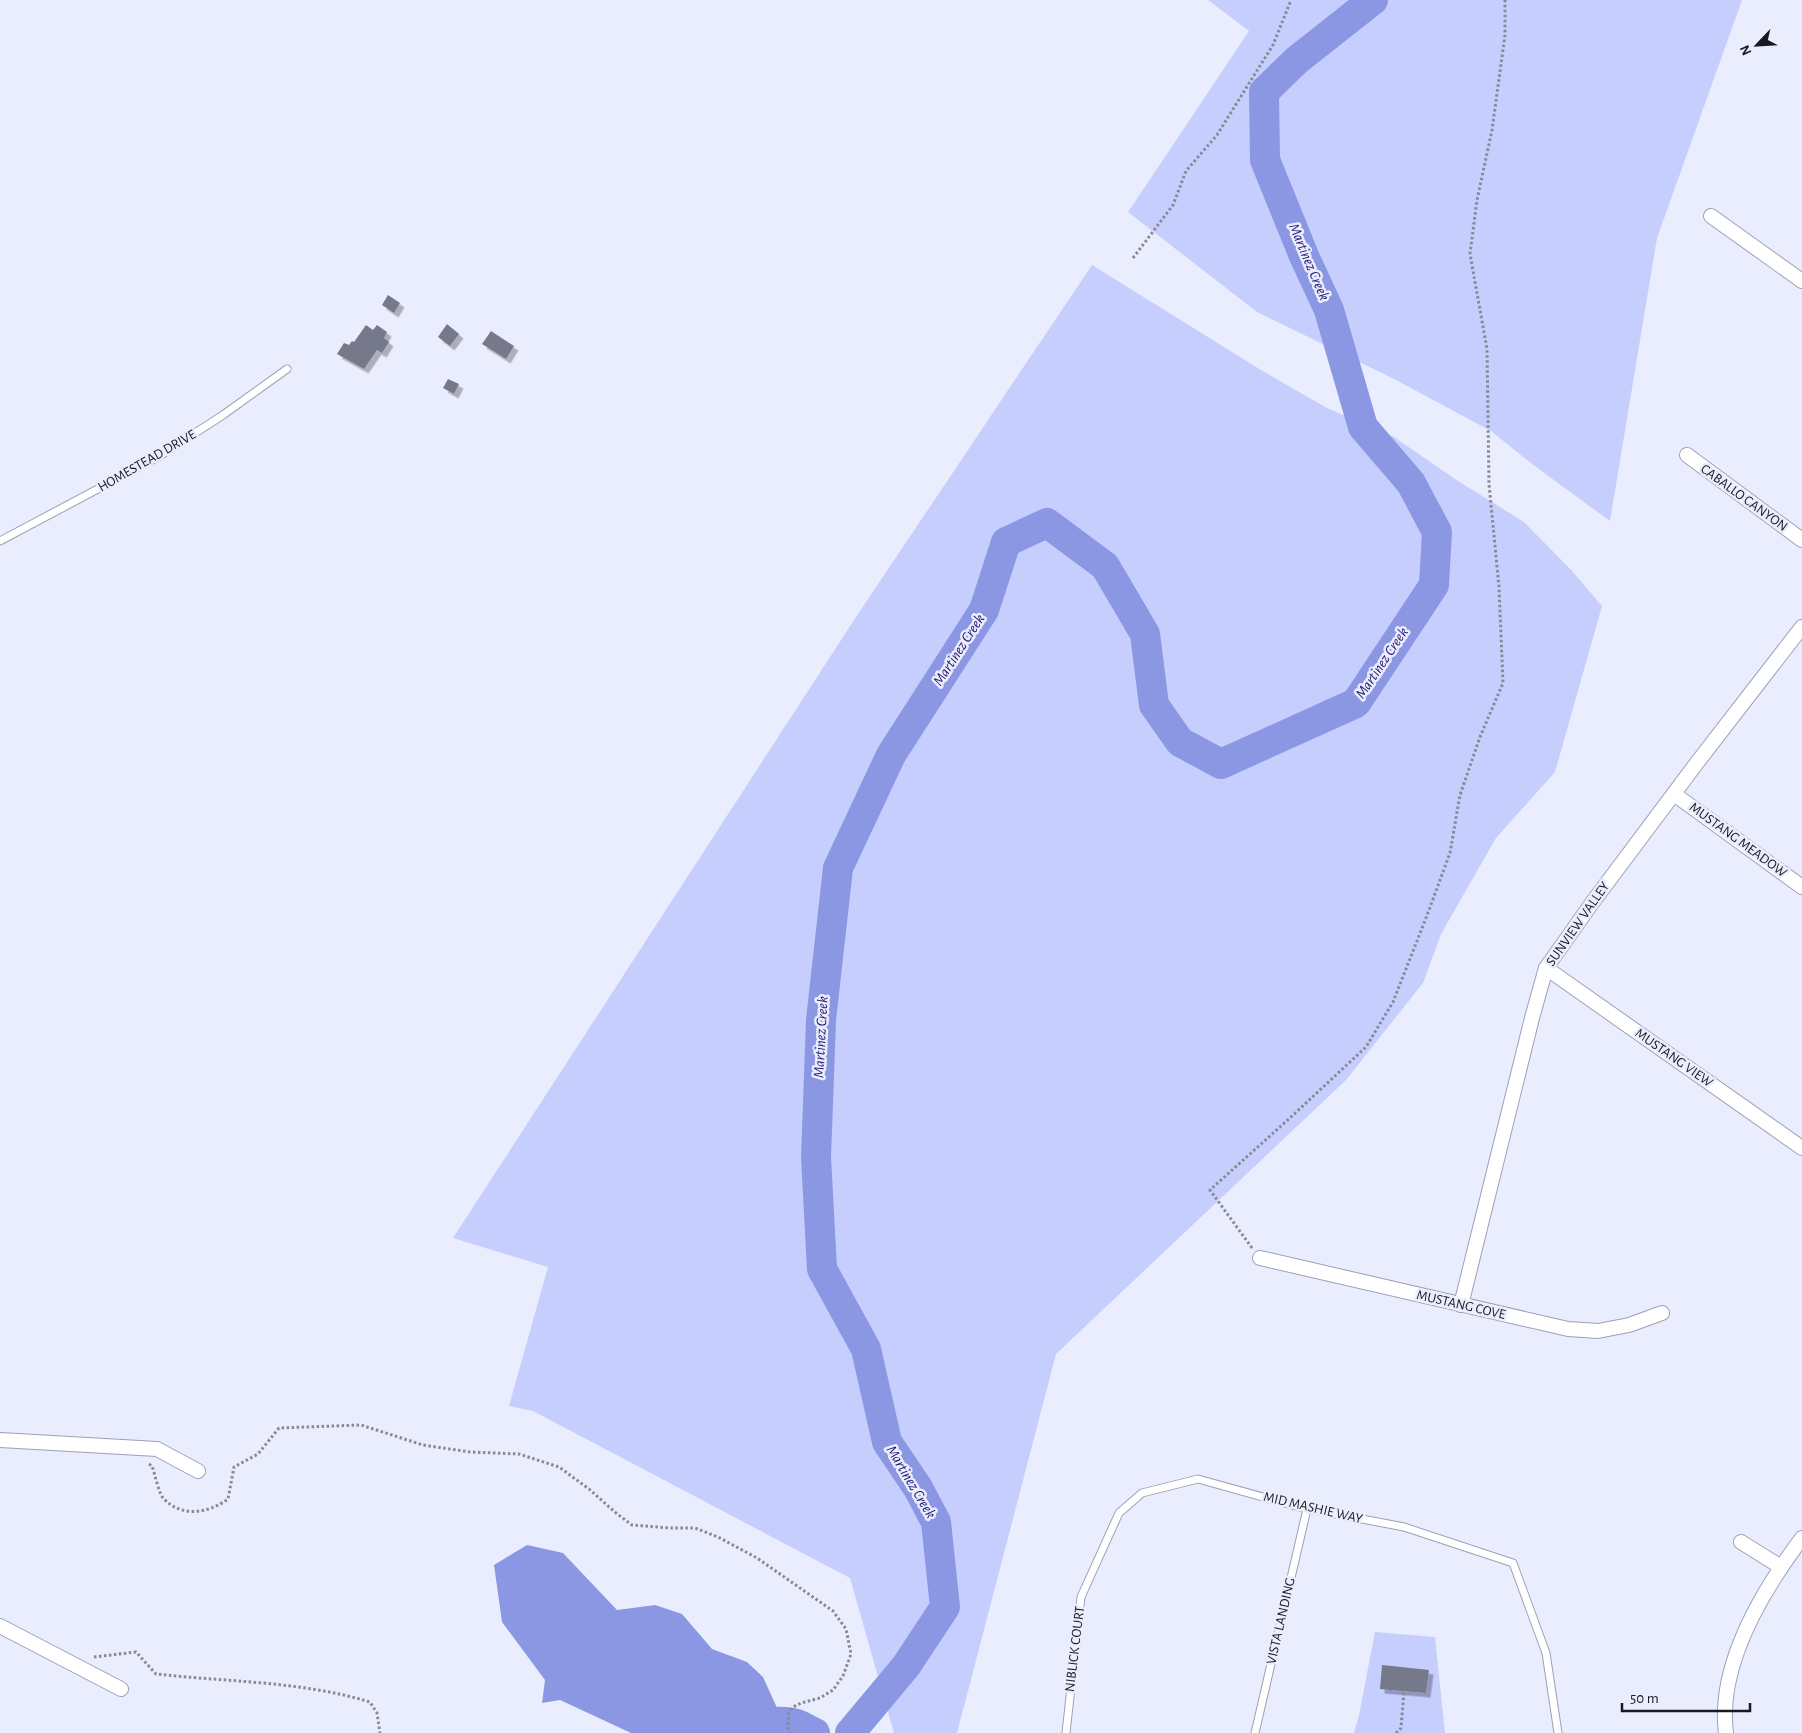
<svg xmlns="http://www.w3.org/2000/svg" width="1802" height="1733" font-family="'Alegreya Sans',sans-serif">
	<defs>
		<filter id="shadow"><feDropShadow dx="4.5" dy="4.5" stdDeviation="0" flood-color="#0004"/></filter>
	</defs>
	<rect width="100%" height="100%" fill="#eaedfd"/>
	<g fill="#c5cefd">
		<path d="M1208 0H1742L1657 238 1610 521 1532 464 1491 431 1396 380 1257 312 1128 212 1249 31Z"/>
		<path d="M1092 265 1261 370 1327 408 1394 437 1458 481 1524 522 1572 571 1602 606 1555 772 1496 838 1441 934 1423 983 1346 1080 1056 1354 957 1733H894L850 1578 533 1411 509 1406 548 1267 453 1238 856 617Z"/>
		<path d="M1375 1632 1435 1637 1445 1733H1354L1359 1715Z"/>
	</g>
	<path fill="#8c97e3" d="M527 1545 563 1553 617 1610 655 1605 682 1614 712 1649 747 1662 763 1677 783 1721 763 1733H631L560 1700 542 1703 545 1680 502 1622 494 1565Z"/>
	<g fill="none" stroke-linecap="round" stroke-linejoin="round">
		<g stroke="#8c97e3" stroke-width="30">
			<path d="M735 1733C748 1723 781 1719 797 1724 803 1726 809 1730 815 1733"/>
			<path d="M850 1733 906 1666 945 1607 936 1522 918 1488 887 1442 866 1349 822 1269 816 1157 821 1020 838 868 891 755 984 610 1006 542 1047 523 1105 566 1145 634 1154 705 1180 742 1221 764 1356 703 1434 585 1437 532 1411 483 1363 427 1329 310 1304 256 1265 160 1264 92 1297 60 1373 0"/>
		</g>
	</g>
	<g fill="#76798a" filter="url(#shadow)">
		<path d="M388 295 400 303 394 313 382 305Z"/>
		<path d="M447 324 459 334 450 346 438 337Z"/>
		<path d="M366 325 373 330 377 325 387 332 384 338 389 342 382 353 377 350 364 369 337 354 344 343 349 345 352 341 354 342Z"/>
		<path d="M491 331 514 346 506 359 482 344Z"/>
		<path d="M448 379 459 384 454 394 443 388Z"/>
		<path d="M1382 1665 1429 1670 1426 1693 1380 1689Z"/>
	</g>
	<g fill="none" stroke-linecap="round" stroke-linejoin="round">
		<defs>
			<g id="lane">
				<path d="M0 541 158 457 223 415 287 369"/>
				<path d="M1066 1733 1081 1597 1119 1513 1142 1493 1198 1479 1299 1507 1404 1527 1513 1563 1546 1653 1558 1733"/>
				<path d="M1255 1733 1307 1509"/>
			</g>
			<g id="street">
				<path d="M1711 216 1802 281"/>
				<path d="M1687 455 1802 540"/>
				<path d="M1674 794 1802 887"/>
				<path d="M1546 968 1802 1148"/>
				<path d="M1260 1258 1568 1329 1598 1331 1629 1325 1662 1313"/>
				<path d="M1461 1305 1532 1018 1546 968 1592 903 1696 764 1802 627"/>
				<path d="M0 1440 157 1449 198 1471"/>
				<path d="M1741 1542 1781 1567"/>
				<path d="M0 1626 121 1689"/>
				<path d="M1726 1733C1717 1665 1763 1590 1802 1538"/>
			</g>
		</defs>
		<use href="#lane" stroke="#9da1b3" stroke-width="9"/>
		<use href="#street" stroke="#9da1b3" stroke-width="16"/>
		<g stroke="#878995" stroke-width="3" stroke-dasharray="2.5 2.5" stroke-linecap="butt">
			<path d="M1133 258 1173 205 1186 171 1217 135 1253 77 1273 45 1291 0"/>
			<path d="M1252 1248 1210 1190 1291 1117 1366 1047 1393 1002 1426 918 1450 853 1460 795 1480 737 1503 683 1499 587 1489 484 1487 349 1470 254 1477 200 1492 130 1505 35V0"/>
			<path d="M149 1464 152 1466C155 1474 159 1495 164 1499 182 1518 209 1513 228 1499L234 1467 258 1454 279 1428 361 1425 423 1445 470 1452 519 1454 559 1467 589 1489 616 1513 632 1525 670 1528H695L718 1537 757 1558 833 1611 846 1629 851 1654 843 1676 833 1690 820 1698 801 1703 793 1707 789 1713 788 1729 790 1733"/>
			<path d="M94 1657 136 1652 156 1674C227 1682 301 1681 370 1702L377 1713 380 1733"/>
			<path d="M1396 1733 1401 1728 1404 1691"/>
		</g>
		<use href="#lane" stroke="#fff" stroke-width="7"/>
		<use href="#street" stroke="#fff" stroke-width="14"/>
	</g>
	<g text-anchor="middle" dominant-baseline="central" stroke-width="5" stroke-linejoin="round" paint-order="stroke">
		<g font-size="14" fill="#181920" stroke="#eaedfd">
			<text transform="translate(147 461) rotate(-30)">HOMESTEAD DRIVE</text>
			<text transform="translate(1744 498) rotate(36)">CABALLO CANYON</text>
			<text transform="translate(1738 840) rotate(36)">MUSTANG MEADOW</text>
			<text transform="translate(1578 924) rotate(-55)">SUNVIEW VALLEY</text>
			<text transform="translate(1674 1058) rotate(35)">MUSTANG VIEW</text>
			<text transform="translate(1461 1305) rotate(13)">MUSTANG COVE</text>
			<text transform="translate(1313 1508) rotate(13)">MID MASHIE WAY</text>
			<text transform="translate(1281 1621) rotate(-77)">VISTA LANDING</text>
			<text transform="translate(1075 1649) rotate(-83)">NIBLICK COURT</text>
		</g>
		<g font-size="15" font-style="italic" fill="#20176f" stroke="#eaedfd">
			<text transform="translate(1309 262) rotate(67)">Martinez Creek</text>
			<text transform="translate(959 650) rotate(-57)">Martinez Creek</text>
			<text transform="translate(1382 663) rotate(-56)">Martinez Creek</text>
			<text transform="translate(821 1037) rotate(-87)">Martinez Creek</text>
			<text transform="translate(911 1482) rotate(59)">Martinez Creek</text>
		</g>
	</g>
	<g transform="translate(1757 45) rotate(245)" stroke="#eaedfd" stroke-width="4" paint-order="stroke">
	<path d="M0-4L9 19L0 12L-9 19Z" fill="#181920"/>
	<text y="-8" font-size="14" font-weight="bold" text-anchor="middle" fill="#181920">N</text>
	</g>
	<path d="M1622 1703v8h128v-8" fill="none" stroke="#181920" stroke-width="2.5"/>
	<text x="1630" y="1703" font-size="15" fill="#181920" stroke="#eaedfd" stroke-width="4" paint-order="stroke">50 m</text>
</svg>
